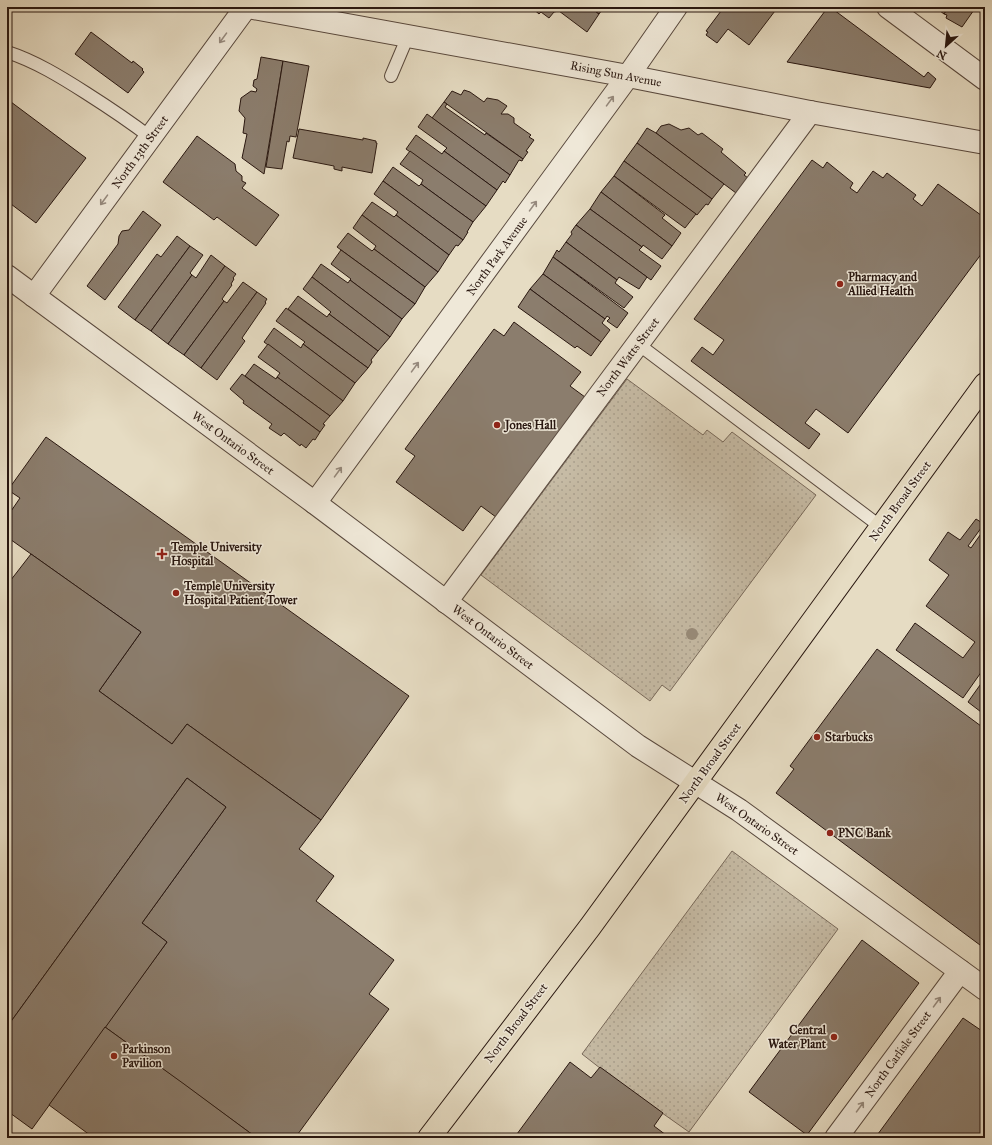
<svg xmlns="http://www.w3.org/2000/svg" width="992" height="1145" font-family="'IM FELL Great Primer',serif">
	<defs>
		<pattern id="grass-dots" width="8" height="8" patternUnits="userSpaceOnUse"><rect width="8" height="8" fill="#c6bba5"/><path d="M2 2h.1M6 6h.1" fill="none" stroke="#aaa08d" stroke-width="1.8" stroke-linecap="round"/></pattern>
	</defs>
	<rect width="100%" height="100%" fill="#e6dcc3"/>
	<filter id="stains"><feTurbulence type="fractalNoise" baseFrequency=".005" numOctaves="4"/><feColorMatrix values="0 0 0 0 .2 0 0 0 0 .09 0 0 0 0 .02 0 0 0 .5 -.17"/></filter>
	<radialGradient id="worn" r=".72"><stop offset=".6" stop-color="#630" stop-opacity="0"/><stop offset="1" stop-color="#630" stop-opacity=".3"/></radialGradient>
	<g fill="url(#grass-dots)" stroke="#78695a">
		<path d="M627 379 703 435 707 430 723 442 732 432 816 495 670 691 662 685 650 701 481 575Z"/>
		<path d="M732 851 838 929 689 1132 614 1079 582 1054Z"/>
	</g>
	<g fill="#8b7d6d" stroke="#291710">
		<path d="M531 7H590L599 14 587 32 559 11 554 12 549 18 541 12 539 14Z"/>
		<path d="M590 7H604L599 14Z"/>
		<path d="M724 7H778L749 45 728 29 717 43 706 35 708 32 706 31Z"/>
		<path d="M828 7H830L924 77 928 72 936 79 930 88 787 62Z"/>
		<path d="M935 7H949L944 14Z"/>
		<path d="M949 7H976L962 27 946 18 947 15 944 14Z"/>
		<path d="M91 32 132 63 133 61 143 69 142 70 144 72 128 93 75 54Z"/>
		<path d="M261 57 283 61 264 174 242 158 247 134 243 133 245 118 239 111 241 98 251 91 256 92 257 89 253 86 254 80 257 79Z"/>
		<path d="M283 61 309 66 296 137 290 136 289 142 287 141 282 169 266 167Z"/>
		<path d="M464 90 470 92 484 102 487 98 498 100 507 106 501 114H508L514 118V123L531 135 529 137 534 140 526 151 528 152 523 159 444 102 452 91 461 95Z"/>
		<path d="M7 99 86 158 36 223 7 201Z"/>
		<path d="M444 102 447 104 445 107 485 135 486 133 523 159 522 161 519 160 510 175 432 118Z"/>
		<path d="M427 114 510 175 505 183 503 181 497 190 444 151 447 148 418 127Z"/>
		<path d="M669 124 681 130 689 128 698 135 702 133 723 149 721 152 746 173 744 175 748 178 736 193 656 133 661 126Z"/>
		<path d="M647 128 656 133 724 184 712 199 637 143Z"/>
		<path d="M299 129 363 140V138L376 141V143H377L372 173 342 167V171L334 169V166L293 158Z"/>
		<path d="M416 135 442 154 444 151 497 190 486 206 406 149Z"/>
		<path d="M197 136 235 164 236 171 242 176V181L246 183 242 188 279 215 256 246 217 217 214 220 163 182Z"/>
		<path d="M637 143 712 199 708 205 706 204 697 215 624 161Z"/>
		<path d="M410 151 486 206 473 222 421 184 423 180 400 164Z"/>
		<path d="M812 160 823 168 827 162 853 183 850 188 857 193 873 171 883 178 887 173 916 195 913 199 922 206 938 184 985 218V249L848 433 816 409 805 423 820 434 809 449 691 361 702 347 713 355 724 340 694 319Z"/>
		<path d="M624 161 696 214 685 228 614 176Z"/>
		<path d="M393 167 419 186 421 184 473 222 467 232H468L463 240 383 181Z"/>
		<path d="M614 176 665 215 662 218 681 233 672 246 601 192Z"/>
		<path d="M383 181 463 240 458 246 456 245 449 255 396 215 398 212 374 194Z"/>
		<path d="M601 192 672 246 662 259 643 245 642 247 590 209Z"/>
		<path d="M372 202 394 217 396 215 449 255 438 272 362 215Z"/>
		<path d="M590 209 642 247 639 250 661 266 651 280 576 225Z"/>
		<path d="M143 211 161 225 105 300 87 286 118 244 119 236 122 231 129 230Z"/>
		<path d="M362 215 438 272 425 287 374 249 376 246 353 228Z"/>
		<path d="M576 225 647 277 639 289 619 277 617 280 566 242 572 234 571 232Z"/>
		<path d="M348 233 372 251 374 249 425 287 415 304 337 247Z"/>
		<path d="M177 236 190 246 135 320 118 307 157 254 161 257Z"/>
		<path d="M566 242 617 280 615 283 633 297 624 308 553 257 557 250 559 252Z"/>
		<path d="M190 246 203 255 190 273 192 275 151 331 135 320Z"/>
		<path d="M341 250 415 304 402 319 350 280 351 279 331 264Z"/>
		<path d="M211 255 225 266 168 344 151 331 192 275 196 278Z"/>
		<path d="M553 257 628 313 617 328 607 321 610 318 607 316 605 319 543 274Z"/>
		<path d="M321 264 348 283 350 280 402 319 390 337 312 277Z"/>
		<path d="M225 266 236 274 233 278 234 279 231 284 232 285 222 299 224 301 184 355 168 344Z"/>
		<path d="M543 274 605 319 602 323 610 330 601 342 530 289Z"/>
		<path d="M312 277 390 337 378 351 329 314 331 312 303 289Z"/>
		<path d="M243 282 257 292 201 368 184 355 224 301 227 303Z"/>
		<path d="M530 289 601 342 591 356 577 346 575 348 518 307Z"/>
		<path d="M257 292 267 299 265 302 266 303 242 338 245 341 217 380 201 368Z"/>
		<path d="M298 296 327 317 329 314 378 351 371 360 372 362 368 368 288 309Z"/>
		<path d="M286 308 368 368 355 383 303 344 305 342 276 321Z"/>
		<path d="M514 322 581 372 570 386 589 400 500 520 481 506 463 531 396 482 415 456 405 449 494 329 504 336Z"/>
		<path d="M274 328 301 348 303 344 355 383 343 401 264 342Z"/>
		<path d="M268 344 343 401 330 416 277 377 280 373 258 357Z"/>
		<path d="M254 364 276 379 277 377 330 416 323 424 325 425 320 432 245 376Z"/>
		<path d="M242 374 320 432 315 440 313 439 306 448 301 444 300 446 284 433 281 436 269 428 272 424 243 403 244 401 230 389Z"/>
		<path d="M46 437 409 696 321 820 187 724 172 744 99 691 141 632 7 537V517L20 498 8 490Z"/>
		<path d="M976 519 984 524 968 546 971 548 985 528V674L982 671 963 698 896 650 915 623 963 658 975 642 926 606 949 575 929 560 948 532 960 540Z"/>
		<path d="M31 554 141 632 99 691 172 744 187 724 321 820 299 849 334 876 316 901 394 960 369 994 389 1009 295 1138H257L105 1027 167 942 142 923 226 807 187 778 7 1027V585Z"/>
		<path d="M877 649 985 729 984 948 776 793 794 769 790 766Z"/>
		<path d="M985 678V715L968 702Z"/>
		<path d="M187 778 226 807 142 923 167 942 32 1129 10 1113 7 1117V1027Z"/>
		<path d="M862 940 919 983 807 1135 749 1092Z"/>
		<path d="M963 1018 985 1033V1138H875Z"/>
		<path d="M105 1027 184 1084 257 1138H94L49 1105Z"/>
		<path d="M570 1062 591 1078 600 1067 663 1113 654 1126 670 1138H514Z"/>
	</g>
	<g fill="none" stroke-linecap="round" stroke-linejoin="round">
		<defs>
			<g id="service">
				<path d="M7 52C35 61 61 77 86 93 108 107 129 121 150 137"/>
				<path d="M391 76 408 36"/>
				<path d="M638 344 881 527"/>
			</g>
			<g id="minor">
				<path d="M888 7 985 79"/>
				<path d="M7 276 315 503 638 746 739 810 985 989"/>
				<path d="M34 296 246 7"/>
				<path d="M315 503 628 76 676 7"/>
				<path d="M446 602 810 112"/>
				<path d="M836 1138 960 971"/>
			</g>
			<path id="tertiary" d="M248 7 628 76 810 112 985 143"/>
			<path id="primary" d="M429 1138 590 927 985 384"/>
		</defs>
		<use href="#service" stroke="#58483d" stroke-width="14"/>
		<use href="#minor" stroke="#58483d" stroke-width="24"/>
		<use href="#tertiary" stroke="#58483d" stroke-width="24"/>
		<use href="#primary" stroke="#291710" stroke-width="24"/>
		<use href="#service" stroke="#efe8d8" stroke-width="12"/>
		<use href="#minor" stroke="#efe8d8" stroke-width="22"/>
		<use href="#tertiary" stroke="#efe8d8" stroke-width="22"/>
		<use href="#primary" stroke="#e6dcc3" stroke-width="22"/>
	</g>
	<circle fill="#988b79" cx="692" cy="634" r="6"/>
	<defs><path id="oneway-shaft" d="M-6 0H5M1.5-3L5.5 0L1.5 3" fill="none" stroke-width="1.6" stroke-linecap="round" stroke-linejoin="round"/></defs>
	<g stroke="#968a7e">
		<use href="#oneway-shaft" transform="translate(223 38) rotate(126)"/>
		<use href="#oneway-shaft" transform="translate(610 101) rotate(-54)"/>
		<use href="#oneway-shaft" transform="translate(104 200) rotate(126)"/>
		<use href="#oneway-shaft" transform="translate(533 206) rotate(-54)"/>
		<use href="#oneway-shaft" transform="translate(415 367) rotate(-54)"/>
		<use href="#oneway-shaft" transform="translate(338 472) rotate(-54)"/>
		<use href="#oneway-shaft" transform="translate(937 1002) rotate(-54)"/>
		<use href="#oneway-shaft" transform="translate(860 1107) rotate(-54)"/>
	</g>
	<g fill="#8f2418" stroke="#efe8d8" stroke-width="1.5">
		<circle cx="840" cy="284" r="4"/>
		<circle cx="497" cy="425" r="4"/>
		<path d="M160 548h4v4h4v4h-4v4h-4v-4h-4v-4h4z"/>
		<circle cx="176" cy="593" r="4"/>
		<circle cx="817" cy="737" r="4"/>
		<circle cx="830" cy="833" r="4"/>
		<circle cx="834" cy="1037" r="4"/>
		<circle cx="114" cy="1056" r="4"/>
	</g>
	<g text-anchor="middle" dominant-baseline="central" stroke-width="3" stroke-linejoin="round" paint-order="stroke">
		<g font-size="12" fill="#291710" stroke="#efe8d8">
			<text transform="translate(616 74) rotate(11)">Rising Sun Avenue</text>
			<text transform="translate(140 152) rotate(-54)">North 13th Street</text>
			<text transform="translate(497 256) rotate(-54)">North Park Avenue</text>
			<text transform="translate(628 357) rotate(-53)">North Watts Street</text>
			<text transform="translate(233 443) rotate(36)">West Ontario Street</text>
			<text transform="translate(900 501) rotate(-54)">North Broad Street</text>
			<text transform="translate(493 637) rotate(37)">West Ontario Street</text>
			<text transform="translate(710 763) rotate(-54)">North Broad Street</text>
			<text transform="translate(757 824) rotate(35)">West Ontario Street</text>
			<text transform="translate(516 1023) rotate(-53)">North Broad Street</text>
			<text transform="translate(898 1054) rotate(-54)">North Carlisle Street</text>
		</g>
		<g font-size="12" font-weight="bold" fill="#291710" stroke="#efe8d8" text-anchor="start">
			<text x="848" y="277">Pharmacy and<tspan x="848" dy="14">Allied Health</tspan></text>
			<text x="505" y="425">Jones Hall</text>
			<text x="171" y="547">Temple University<tspan x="171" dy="14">Hospital</tspan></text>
			<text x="184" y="586">Temple University<tspan x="184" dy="14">Hospital Patient Tower</tspan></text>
			<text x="825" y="737">Starbucks</text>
			<text x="838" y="833">PNC Bank</text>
			<text x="826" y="1030" text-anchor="end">Central<tspan x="826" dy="14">Water Plant</tspan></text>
			<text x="122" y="1049">Parkinson<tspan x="122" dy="14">Pavilion</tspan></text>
		</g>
	</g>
	<rect width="992" height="1145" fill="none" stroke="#e6dcc3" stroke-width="24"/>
	<rect x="8" y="8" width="976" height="1129" fill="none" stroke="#291710" stroke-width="2"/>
	<rect x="12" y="12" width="968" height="1121" fill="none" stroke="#291710"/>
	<g transform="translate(946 46) rotate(207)" stroke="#efe8d8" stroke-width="3" paint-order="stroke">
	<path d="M0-3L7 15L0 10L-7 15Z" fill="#291710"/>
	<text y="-6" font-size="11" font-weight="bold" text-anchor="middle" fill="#291710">N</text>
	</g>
	<rect width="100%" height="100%" filter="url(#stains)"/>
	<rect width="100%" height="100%" fill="url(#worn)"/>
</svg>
